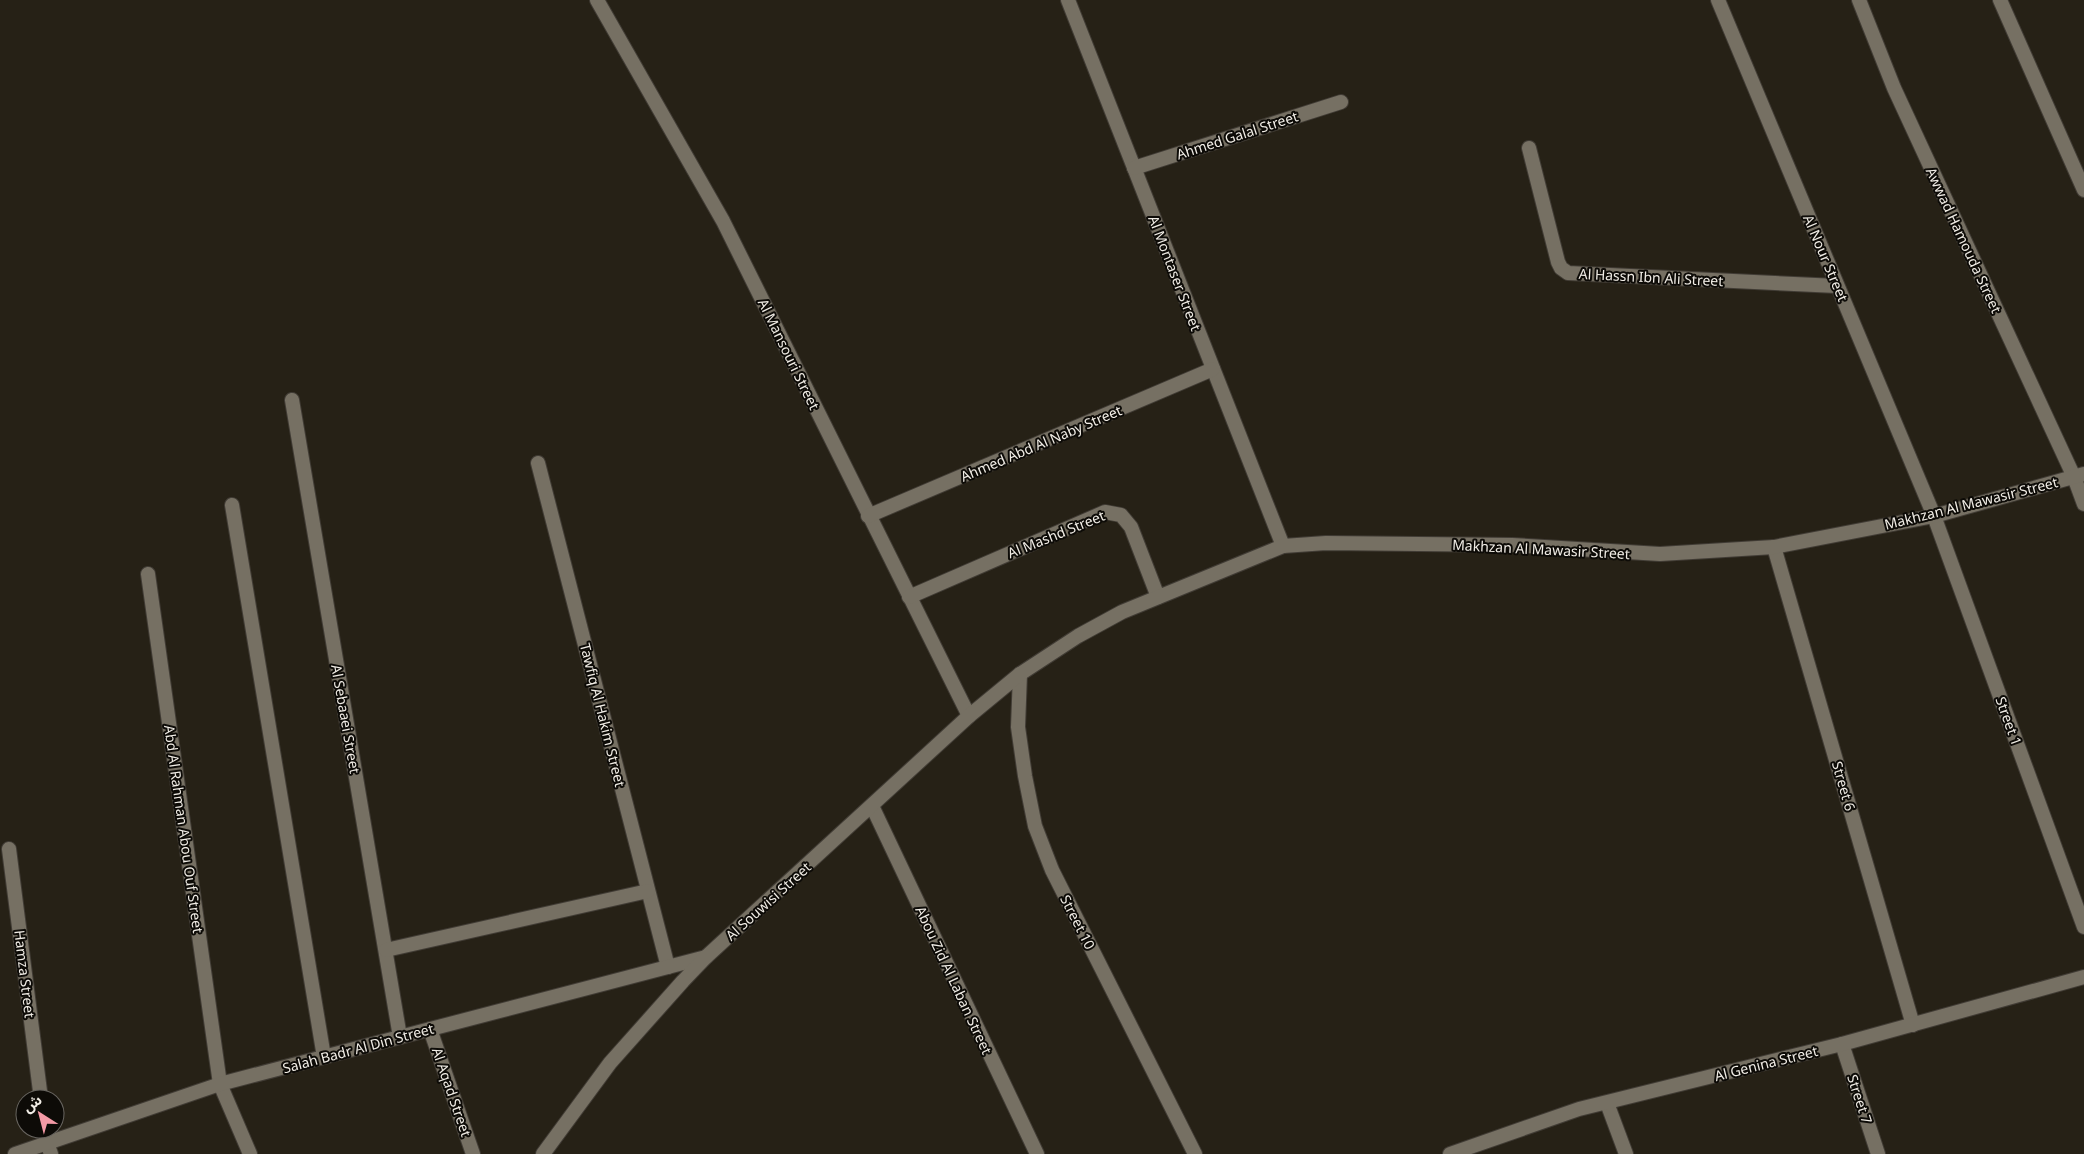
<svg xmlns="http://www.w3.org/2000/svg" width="2084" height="1154" font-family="'Noto Sans','Noto Sans Arabic',sans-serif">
	<rect width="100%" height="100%" fill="#262116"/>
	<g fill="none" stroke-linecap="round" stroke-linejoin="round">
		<defs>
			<g id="minor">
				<path d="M597 0 723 221 969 716"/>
				<path d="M1068 0 1283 546"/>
				<path d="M1718 0 1934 516 2084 927"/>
				<path d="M1859 0 1894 88 2074 477 2084 504"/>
				<path d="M2000 0 2084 190"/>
				<path d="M1529 148 1558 262 1561 268 1568 273 1837 286"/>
				<path d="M1134 168 1341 102"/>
				<path d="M292 400 400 1037"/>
				<path d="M538 463 668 967"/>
				<path d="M232 505 324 1057"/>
				<path d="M868 516 1213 369"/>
				<path d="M1774 547 1913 1025"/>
				<path d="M148 574 220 1084 250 1154"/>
				<path d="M909 597 1105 512 1121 515 1131 527 1158 597"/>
				<path d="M1020 674 1018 727 1025 776 1035 826 1052 870 1195 1154"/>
				<path d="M872 806 1037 1154"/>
				<path d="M9 849 41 1099"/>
				<path d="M386 950 648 891"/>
				<path d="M430 1029 473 1154"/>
				<path d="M1842 1044 1878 1154"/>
				<path d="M1607 1103 1626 1154"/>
				<path d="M45 1129 47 1143 51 1154"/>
				<path d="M15 1154 220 1084 706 957"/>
				<path d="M543 1154 610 1063 683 981 706 957 969 716 1020 674 1078 636 1122 612 1283 546 1326 543 1512 545 1660 554 1774 547 1934 516 2084 474"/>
				<path d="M1450 1154 1579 1109 1842 1044 2084 977"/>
			</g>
		</defs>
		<use href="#minor" stroke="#413c35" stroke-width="16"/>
		<use href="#minor" stroke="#767063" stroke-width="14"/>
	</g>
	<g text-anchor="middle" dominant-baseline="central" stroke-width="4" stroke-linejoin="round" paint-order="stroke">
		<g font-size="14" fill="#f1ede6" stroke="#0d0b07">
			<text transform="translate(1237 135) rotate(-18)">Ahmed Galal Street</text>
			<text transform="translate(1964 240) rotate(65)">Awwad Hamouda Street</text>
			<text transform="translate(1826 258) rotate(67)">Al Nour Street</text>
			<text transform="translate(1175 273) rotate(69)">Al Montaser Street</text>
			<text transform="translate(1651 277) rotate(3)">Al Hassn Ibn Ali Street</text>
			<text transform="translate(789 354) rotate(64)">Al Mansouri Street</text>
			<text transform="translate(1041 443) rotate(-23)">Ahmed Abd Al Naby Street</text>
			<text transform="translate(1971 503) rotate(-14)">Makhzan Al Mawasir Street</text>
			<text transform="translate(1056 534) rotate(-22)">Al Mashd Street</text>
			<text transform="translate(1541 549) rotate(3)">Makhzan Al Mawasir Street</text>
			<text transform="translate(603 715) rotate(76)">Tawfiq Al Hakim Street</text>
			<text transform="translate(346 719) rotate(80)">Al Sebaaei Street</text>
			<text transform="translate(2009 721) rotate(70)">Street 1</text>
			<text transform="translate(1844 786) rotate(74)">Street 6</text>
			<text transform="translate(184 829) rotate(82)">Abd Al Rahman Abou Ouf Street</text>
			<text transform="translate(768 901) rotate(-42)">Al Souwisi Street</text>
			<text transform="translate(1078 922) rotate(63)">Street 10</text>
			<text transform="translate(25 974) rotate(83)">Hamza Street</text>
			<text transform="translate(954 980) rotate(65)">Abou Zid Al Laban Street</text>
			<text transform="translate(358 1048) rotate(-15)">Salah Badr Al Din Street</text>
			<text transform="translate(1766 1063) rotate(-14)">Al Genina Street</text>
			<text transform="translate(452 1092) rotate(71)">Al Aqad Street</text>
			<text transform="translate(1860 1099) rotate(72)">Street 7</text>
		</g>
	</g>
	<g transform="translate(40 1114) rotate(324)"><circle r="24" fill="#0d0b07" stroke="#686560"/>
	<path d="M0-4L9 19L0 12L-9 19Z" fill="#f49aa6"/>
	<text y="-8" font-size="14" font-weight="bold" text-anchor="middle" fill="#f1ede6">ش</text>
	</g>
</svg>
